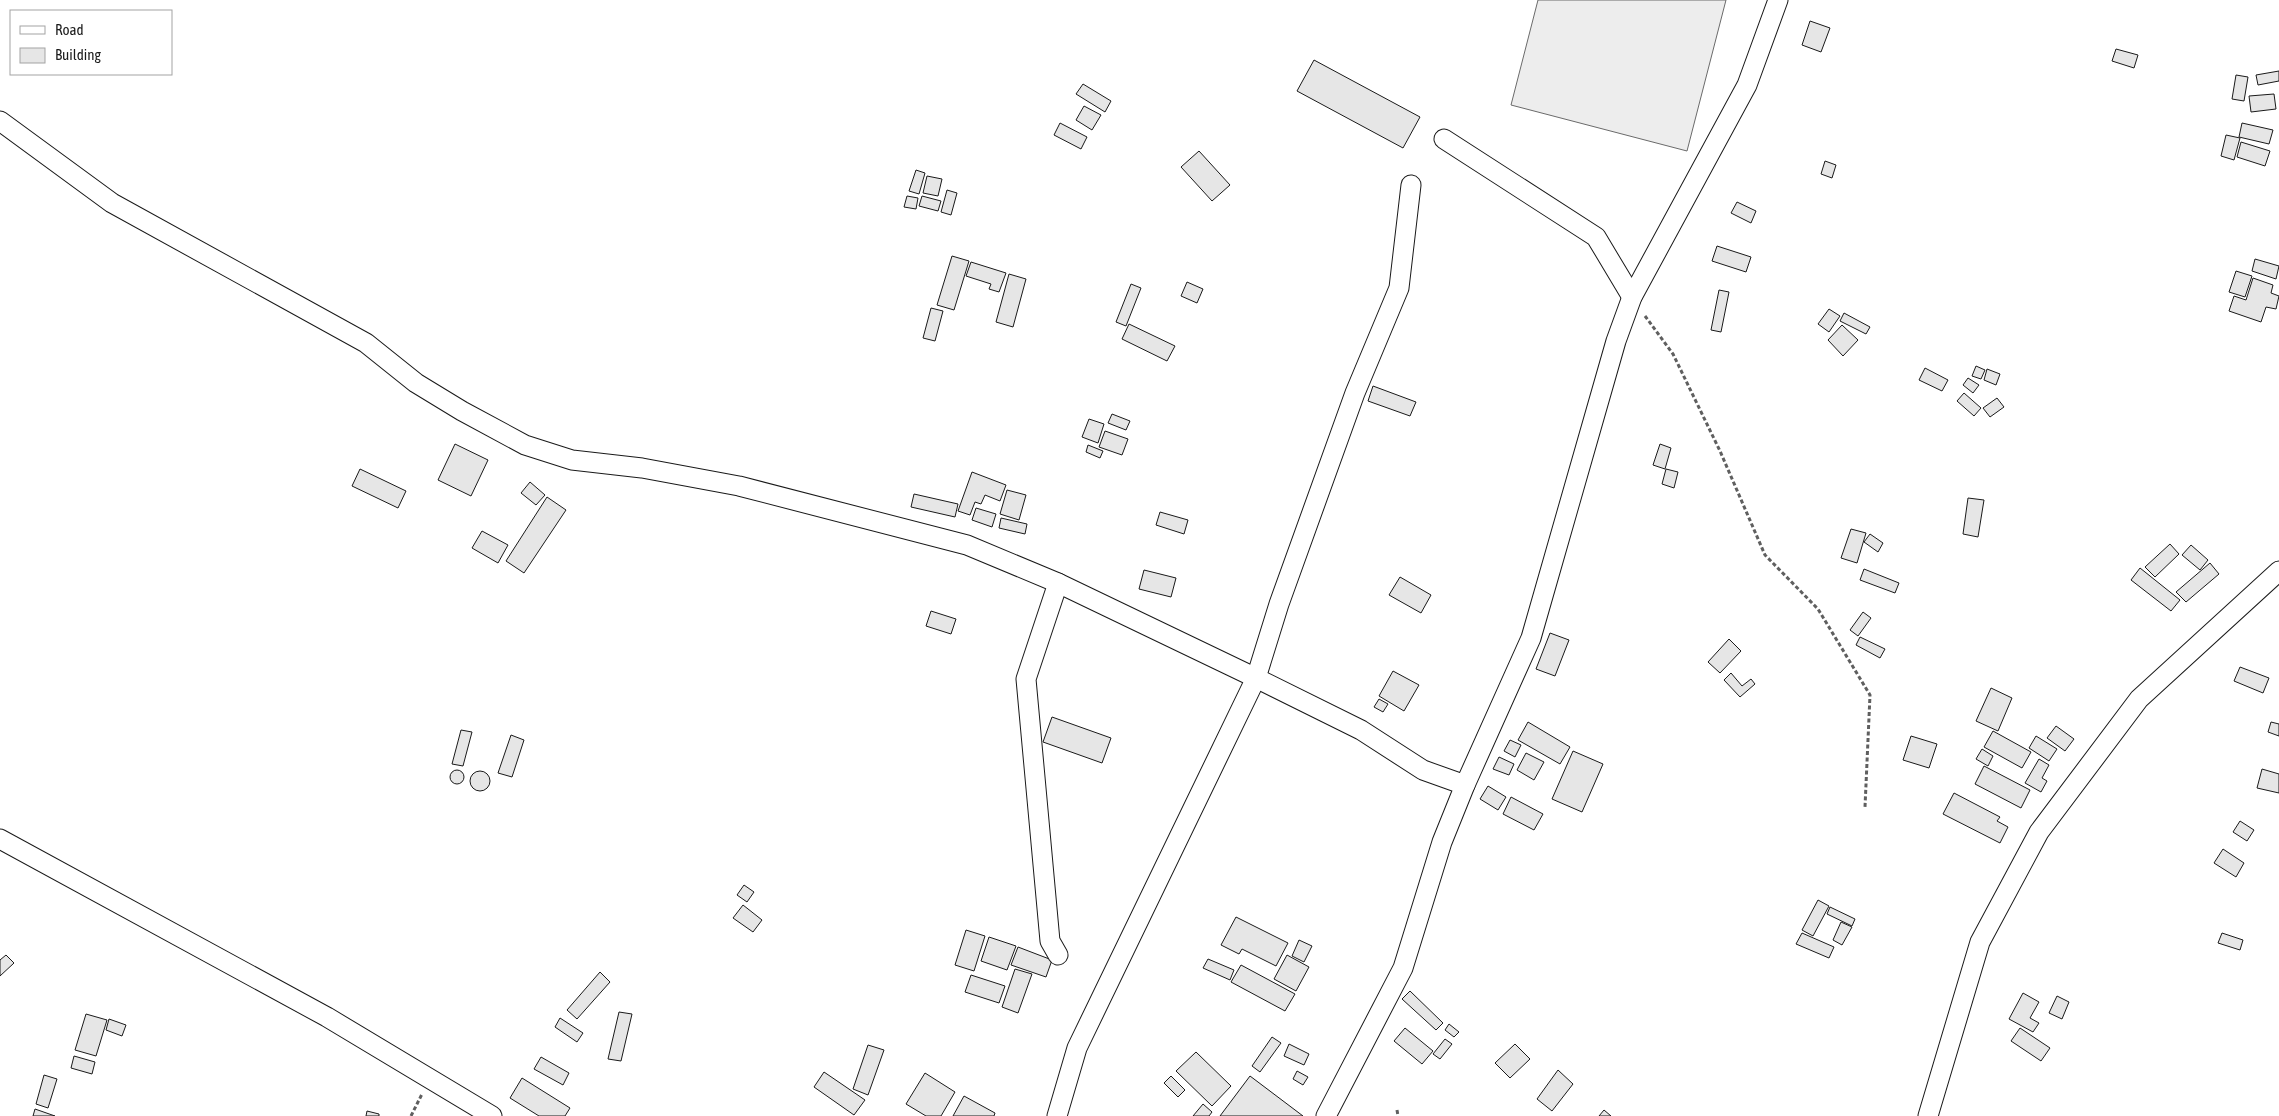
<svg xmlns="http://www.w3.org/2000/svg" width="2279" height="1116" font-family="'Asap Condensed',sans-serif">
	<rect width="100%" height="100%" fill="#fff"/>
	<path fill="#ededed" stroke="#6a6a6a" d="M1538 0H1726L1687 151 1511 105Z"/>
	<g fill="#e6e6e6" stroke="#1a1a1a">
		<path d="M1810 21 1830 28 1821 52 1802 45Z"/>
		<path d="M2116 49 2138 55 2134 68 2112 61Z"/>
		<path d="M1314 60 1420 117 1403 148 1297 91Z"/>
		<path d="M2279 71V81L2258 85 2256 75Z"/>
		<path d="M2236 75 2248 77 2244 101 2232 99Z"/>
		<path d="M1083 84 1111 101 1105 112 1076 94Z"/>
		<path d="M2274 94 2276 109 2251 112 2249 96Z"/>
		<path d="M1084 106 1101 115 1092 130 1076 120Z"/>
		<path d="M1060 123 1087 137 1081 149 1054 135Z"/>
		<path d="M2242 123 2273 130 2269 144 2239 137Z"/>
		<path d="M2226 135 2240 138 2234 160 2221 156Z"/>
		<path d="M2241 142 2270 151 2265 166 2237 157Z"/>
		<path d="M1199 151 1230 185 1212 201 1181 167Z"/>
		<path d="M1825 161 1836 165 1832 178 1821 174Z"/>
		<path d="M916 170 925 173 919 194 909 191Z"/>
		<path d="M927 176 942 179 938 196 923 193Z"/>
		<path d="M947 190 957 193 951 215 941 212Z"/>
		<path d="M907 196 918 198 916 209 904 207Z"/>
		<path d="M922 196 941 201 938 211 919 206Z"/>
		<path d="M1737 202 1756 211 1751 223 1731 213Z"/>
		<path d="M1717 246 1751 257 1746 272 1712 261Z"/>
		<path d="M952 256 969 261 954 310 937 305Z"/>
		<path d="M2255 259 2279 266 2276 279 2252 271Z"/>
		<path d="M971 262 1006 273 999 292 989 289 991 284 966 276Z"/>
		<path d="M2236 271 2252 276 2245 297 2229 292Z"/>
		<path d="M1009 274 1026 279 1013 327 996 322Z"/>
		<path d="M2253 278 2273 285 2271 293 2279 296 2276 309 2266 307 2261 322 2229 311 2234 296 2246 300Z"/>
		<path d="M1187 282 1203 289 1197 303 1181 296Z"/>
		<path d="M1131 284 1141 288 1126 326 1116 322Z"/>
		<path d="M1719 290 1729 292 1721 332 1711 330Z"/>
		<path d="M931 308 943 311 935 341 923 338Z"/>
		<path d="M1829 309 1840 316 1829 332 1818 324Z"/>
		<path d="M1844 313 1870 327 1866 334 1840 321Z"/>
		<path d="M1129 324 1175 346 1167 361 1122 339Z"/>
		<path d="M1842 325 1858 340 1843 356 1828 340Z"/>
		<path d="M1976 366 1985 370 1981 379 1972 376Z"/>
		<path d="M1925 368 1948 380 1942 391 1919 380Z"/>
		<path d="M1987 369 2000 374 1996 385 1984 380Z"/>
		<path d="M1968 378 1979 385 1973 393 1963 385Z"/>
		<path d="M1373 386 1416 402 1410 416 1368 401Z"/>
		<path d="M1964 393 1981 408 1974 416 1957 401Z"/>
		<path d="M1997 398 2004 407 1990 417 1983 408Z"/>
		<path d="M1112 414 1130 421 1126 430 1108 423Z"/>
		<path d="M1089 419 1104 424 1098 443 1082 437Z"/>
		<path d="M1105 431 1128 439 1122 455 1099 447Z"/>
		<path d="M455 444 488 460 471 496 438 480Z"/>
		<path d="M1660 444 1671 448 1665 469 1653 465Z"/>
		<path d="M1088 445 1103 451 1100 458 1086 452Z"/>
		<path d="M360 469 406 491 398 508 352 486Z"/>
		<path d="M1666 469 1678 472 1674 488 1662 484Z"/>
		<path d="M972 472 1006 485 1000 501 985 495 981 504 975 502 970 515 958 511Z"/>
		<path d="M530 482 545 495 536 505 521 493Z"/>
		<path d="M1007 490 1026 495 1019 520 1000 514Z"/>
		<path d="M914 494 958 504 955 517 911 507Z"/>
		<path d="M547 497 566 510 524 573 506 561Z"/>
		<path d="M1968 498 1984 500 1978 537 1963 534Z"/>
		<path d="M976 508 996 514 992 527 972 520Z"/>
		<path d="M1160 512 1188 520 1184 534 1156 525Z"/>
		<path d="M1001 518 1027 524 1025 534 999 528Z"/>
		<path d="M1851 529 1866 533 1857 563 1841 558Z"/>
		<path d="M482 531 508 545 498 563 472 548Z"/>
		<path d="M1870 534 1883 543 1878 552 1864 542Z"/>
		<path d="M2170 544 2179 554 2155 577 2145 567Z"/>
		<path d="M2191 545 2208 560 2200 570 2182 555Z"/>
		<path d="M2210 563 2219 574 2186 602 2176 592Z"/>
		<path d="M2140 568 2180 600 2171 611 2131 580Z"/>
		<path d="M1864 569 1899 583 1895 593 1860 580Z"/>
		<path d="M1144 570 1176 578 1171 597 1139 589Z"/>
		<path d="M1400 577 1431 595 1421 613 1389 595Z"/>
		<path d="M931 611 956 619 951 634 926 626Z"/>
		<path d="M1863 612 1871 618 1858 636 1850 630Z"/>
		<path d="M1550 633 1569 640 1555 676 1536 669Z"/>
		<path d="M1860 637 1885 649 1880 658 1856 645Z"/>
		<path d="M1729 639 1741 651 1720 673 1708 662Z"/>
		<path d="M2240 667 2269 678 2263 693 2234 681Z"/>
		<path d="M1393 671 1419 685 1404 711 1379 696Z"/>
		<path d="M1731 673 1742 686 1751 679 1755 684 1740 697 1724 680Z"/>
		<path d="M1991 688 2012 698 1998 731 1976 721Z"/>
		<path d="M1379 699 1388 704 1383 712 1374 707Z"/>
		<path d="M1052 717 1111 738 1102 763 1043 742Z"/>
		<path d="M1528 722 1570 747 1560 764 1518 740Z"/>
		<path d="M2271 722 2279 724V736L2268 732Z"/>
		<path d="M2056 726 2074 739 2065 751 2047 738Z"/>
		<path d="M461 730 472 732 463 766 452 764Z"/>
		<path d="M1993 731 2031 752 2022 768 1984 747Z"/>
		<path d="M511 735 524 740 512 777 498 773Z"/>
		<path d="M1911 736 1937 744 1929 768 1903 760Z"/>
		<path d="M2036 736 2057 749 2049 761 2029 748Z"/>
		<path d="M1510 740 1521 745 1515 757 1504 751Z"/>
		<path d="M1982 749 1993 756 1988 766 1976 759Z"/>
		<path d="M1573 751 1603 764 1582 812 1552 799Z"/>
		<path d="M1526 753 1544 762 1534 780 1517 770Z"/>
		<path d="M1499 757 1514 764 1509 775 1493 769Z"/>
		<path d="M2039 759 2049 765 2042 778 2047 781 2041 792 2025 783Z"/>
		<path d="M1984 766 2030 790 2021 808 1975 784Z"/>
		<path d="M2262 769 2279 774V793L2257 788Z"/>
		<circle cx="457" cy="777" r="7"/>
		<circle cx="480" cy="781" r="10"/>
		<path d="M1488 786 1506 797 1498 810 1480 799Z"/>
		<path d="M1954 793 2000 817 1997 821 2008 827 2000 843 1943 814Z"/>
		<path d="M1511 797 1543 814 1534 830 1503 814Z"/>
		<path d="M2240 821 2254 830 2247 841 2233 832Z"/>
		<path d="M2223 849 2244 863 2236 877 2214 863Z"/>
		<path d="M744 885 754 892 747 902 737 895Z"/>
		<path d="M1818 900 1829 906 1813 936 1802 930Z"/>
		<path d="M743 905 762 920 753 932 733 918Z"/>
		<path d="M1830 907 1855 919 1852 926 1827 914Z"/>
		<path d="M1236 917 1288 943 1276 966 1242 949 1239 954 1221 945Z"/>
		<path d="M1841 922 1852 927 1842 945 1833 940Z"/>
		<path d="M966 930 985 936 974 971 955 965Z"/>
		<path d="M1802 933 1834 947 1829 958 1796 944Z"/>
		<path d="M2222 933 2243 940 2240 950 2218 943Z"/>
		<path d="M989 937 1016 946 1007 970 981 961Z"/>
		<path d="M1299 940 1312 946 1304 962 1292 956Z"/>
		<path d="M1018 947 1052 960 1046 977 1011 965Z"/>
		<path d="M6 955 14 963 0 976V960Z"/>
		<path d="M1287 955 1309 967 1296 991 1274 979Z"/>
		<path d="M1208 959 1234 970 1230 980 1203 968Z"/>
		<path d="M1241 965 1295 994 1285 1011 1231 982Z"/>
		<path d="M1015 969 1032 974 1018 1013 1002 1007Z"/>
		<path d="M600 972 610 982 577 1019 567 1010Z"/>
		<path d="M971 975 1005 986 999 1003 965 992Z"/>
		<path d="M1410 991 1443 1023 1436 1030 1402 999Z"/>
		<path d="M2023 993 2039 1002 2030 1018 2039 1023 2033 1032 2009 1019Z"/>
		<path d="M2057 996 2069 1002 2062 1019 2049 1013Z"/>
		<path d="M619 1012 632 1014 621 1061 608 1059Z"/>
		<path d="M86 1014 107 1020 96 1056 75 1050Z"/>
		<path d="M560 1018 583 1033 577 1042 555 1027Z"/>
		<path d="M109 1019 126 1025 122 1036 106 1030Z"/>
		<path d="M1449 1024 1459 1032 1454 1037 1445 1030Z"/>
		<path d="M1405 1028 1433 1051 1422 1064 1394 1041Z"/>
		<path d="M2020 1028 2050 1048 2041 1061 2011 1041Z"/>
		<path d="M1272 1037 1281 1043 1260 1072 1252 1066Z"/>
		<path d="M1445 1039 1452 1044 1440 1059 1433 1054Z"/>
		<path d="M1289 1044 1309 1054 1304 1065 1284 1056Z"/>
		<path d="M1515 1044 1530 1059 1510 1078 1495 1063Z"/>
		<path d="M868 1045 884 1050 868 1095 853 1089Z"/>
		<path d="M1196 1052 1231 1086 1212 1106 1176 1071Z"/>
		<path d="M74 1056 95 1062 92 1074 71 1068Z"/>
		<path d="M541 1057 569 1073 563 1085 534 1069Z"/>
		<path d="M1558 1070 1573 1084 1552 1111 1537 1099Z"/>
		<path d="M1297 1071 1308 1077 1303 1085 1293 1079Z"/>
		<path d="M824 1072 865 1100 854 1115 814 1087Z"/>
		<path d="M925 1073 955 1092 941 1116H926L906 1104Z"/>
		<path d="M44 1075 57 1079 48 1108 36 1104Z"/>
		<path d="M1171 1076 1185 1090 1178 1097 1164 1083Z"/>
		<path d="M1250 1076 1303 1116H1220Z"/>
		<path d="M522 1078 570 1108 565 1116H539L510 1098Z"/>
		<path d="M964 1096 995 1113 994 1116H953Z"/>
		<path d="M1203 1104 1212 1112 1209 1116H1193Z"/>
		<path d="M35 1109 55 1116H33Z"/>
		<path d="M1604 1110 1611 1116H1599Z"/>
		<path d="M367 1111 379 1114V1116H366Z"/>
	</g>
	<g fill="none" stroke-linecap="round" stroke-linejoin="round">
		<defs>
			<g id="minor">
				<path d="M0 121 112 203 366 343 416 383 462 411 525 445 572 460 642 468 739 486 967 545 1058 583 1256 678 1361 730 1423 770 1465 785"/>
				<path d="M1444 139 1596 237 1632 297"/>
				<path d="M1058 583 1026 679 1050 941 1058 955"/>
				<path d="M0 839 327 1017 492 1116"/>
				<path d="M1057 1116 1077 1048 1256 678 1279 604 1355 393 1399 288 1411 185"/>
				<path d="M1326 1116 1403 968 1442 842 1465 785 1531 638 1616 341 1632 297 1747 85 1778 0"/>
				<path d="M1928 1116 1980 942 2039 832 2139 699 2279 571"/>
			</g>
		</defs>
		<use href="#minor" stroke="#1a1a1a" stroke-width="21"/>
		<g stroke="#5f5f5f" stroke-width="3" stroke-dasharray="4 2.5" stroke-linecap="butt">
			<path d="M1645 316 1673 354 1720 451 1765 555 1818 609 1870 695 1865 807"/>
			<path d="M1397 1110 1398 1116"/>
			<path d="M411 1116 422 1094"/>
		</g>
		<use href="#minor" stroke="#fff" stroke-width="19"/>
	</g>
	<rect x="10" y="10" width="162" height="65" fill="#ffffff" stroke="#a3a3a3"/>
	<rect x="20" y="26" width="25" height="8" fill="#ffffff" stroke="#a3a3a3"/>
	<text x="55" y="35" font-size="15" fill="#1a1a1a">Road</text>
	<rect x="20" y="48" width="25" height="15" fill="#e6e6e6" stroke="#a3a3a3"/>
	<text x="55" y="60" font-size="15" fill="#1a1a1a">Building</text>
</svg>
